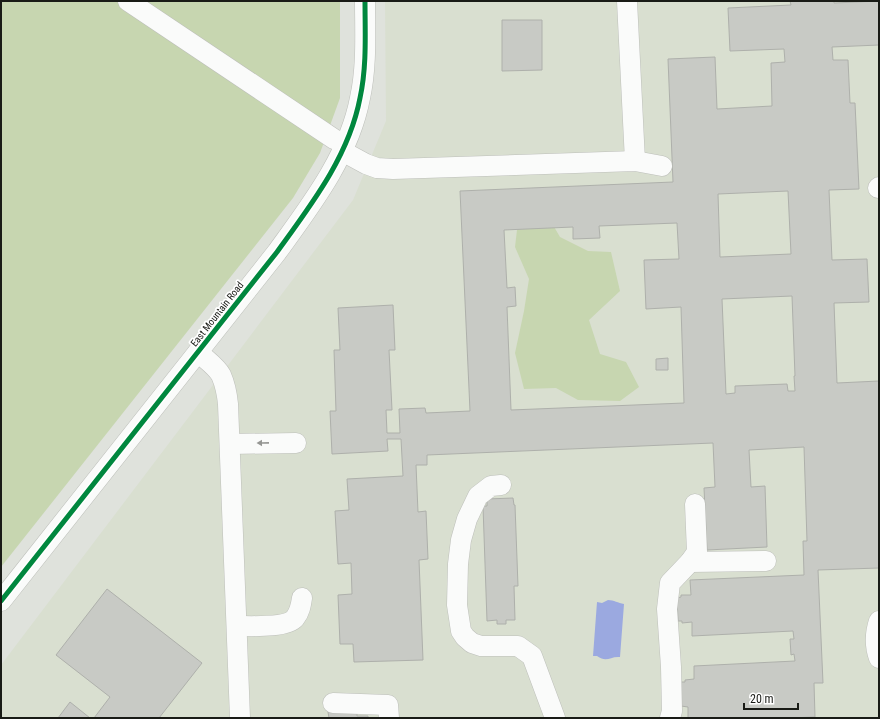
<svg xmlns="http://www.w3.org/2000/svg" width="880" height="719" font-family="'Roboto Condensed',sans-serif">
	<rect width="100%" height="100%" fill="#dfe2dc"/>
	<path fill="#d9dfd0" d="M385 1H879V718H1V665L353 200 386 121Z"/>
	<g fill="#c7d6b0">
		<path d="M1 1H340V98L320 153 293 198 1 567Z"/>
		<path d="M519 213H546L560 237 588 251 611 252 620 291 589 320 600 354 626 362 639 387 620 401 578 400 556 388 524 389 515 353 524 311 529 279 515 247Z"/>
	</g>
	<path fill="#9ba9e0" d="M608 600C614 600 618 603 624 604L620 657C610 656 607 663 597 656H593L597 602 602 603Z"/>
	<g fill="#c8cac5" stroke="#aeb0ab" fill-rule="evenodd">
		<path d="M790 1H834V3L879 1V45L832 47 833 60H848L850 103H855L859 189 829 190 832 260 867 259 869 302 834 303 837 383 879 381V568L818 570 823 683H814L815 717 789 718H688V707L681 706 680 682H685V680L694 679V666L795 661 794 654 791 655 790 639H794L793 631 692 636V622L682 623V621H678L677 598 681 597V595H691L690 580 804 575 803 541H807L804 447 749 450 751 487 765 486 767 547 707 550 704 488 715 487 713 443 427 455V465H416L418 512 426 511 428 559 419 560 423 660 354 662 353 644H340L338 595 352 594 351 563 338 564 335 511 349 510 347 479 403 476 401 439H387L388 451 332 454 330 411H336L334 350H340L338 308 393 305 395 350H389L392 410H386L387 433H400L399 409 425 408 426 413 470 411 460 191 673 182 668 59 715 57 717 109 772 106 771 63 785 62 784 49 730 51 728 8 791 5ZM788 191 791 254 720 257 718 194ZM677 223 679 259 644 260 646 309 681 307 684 403 511 410 507 307 516 306 515 287 507 288 504 230 573 227V239L600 238 599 226ZM792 296 795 376H794L795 391H788L787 384 735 386V393L726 394 722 299Z"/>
		<path d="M502 20H542V70L502 71Z"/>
		<path d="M668 358V370H656V359Z"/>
		<path d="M513 498 514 505H515L518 586H514L515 620H506V624H497V620L487 621 483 506H487V499Z"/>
		<path d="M107 589 202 663 159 718H94L110 697 56 655Z"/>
		<path d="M70 702 90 718H58Z"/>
		<path d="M357 707V716H368V718H329L328 712H348Z"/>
	</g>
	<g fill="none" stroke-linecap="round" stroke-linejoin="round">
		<defs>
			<g id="minor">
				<path d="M128 1 334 139 345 144"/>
				<path d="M627 1 635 161"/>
				<path d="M342 151 366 164 377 168 393 169 635 161 662 166"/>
				<path d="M878 188 879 187"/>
				<path d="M198 352C205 359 216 366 221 375 225 384 227 394 228 404L240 718"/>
				<path d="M230 444 296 443"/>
				<path d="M501 485 491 486 478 496 467 519 461 540 458 564 457 605 461 631 465 637 472 643 481 646H518L532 656 555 718"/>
				<path d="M690 562 766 561"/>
				<path d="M1 601 277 252C311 205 349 156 360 98 367 66 365 33 365 1"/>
				<path d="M879 621C875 633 875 647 879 658"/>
				<path d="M237 626C250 626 287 628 295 618 300 612 301 605 302 598"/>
				<path d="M333 703 388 705 389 718"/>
				<path d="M670 718 672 711 671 667 667 609 670 583 690 562 697 552 695 504"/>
			</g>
		</defs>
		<use href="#minor" stroke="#bdbfba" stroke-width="21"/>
		<use href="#minor" stroke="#fafbfa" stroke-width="20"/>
		<defs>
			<path id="cycleway" d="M1 601 277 252C311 205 349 156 360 98 367 66 365 33 365 1"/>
		</defs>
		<use href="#cycleway" stroke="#fff" stroke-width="8"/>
		<use href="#cycleway" stroke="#00873e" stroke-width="5"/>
	</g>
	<defs><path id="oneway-solid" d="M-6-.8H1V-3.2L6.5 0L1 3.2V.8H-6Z"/></defs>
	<use fill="#959693" href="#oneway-solid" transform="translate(263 443) rotate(179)"/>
	<g text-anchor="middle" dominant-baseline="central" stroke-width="3.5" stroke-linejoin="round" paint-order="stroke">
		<g font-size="10" fill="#191b16" stroke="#fff">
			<text transform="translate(217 314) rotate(-52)">East Mountain Road</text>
		</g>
	</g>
	<rect width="880" height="719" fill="none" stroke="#191b16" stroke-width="4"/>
	<path d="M744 703v6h54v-6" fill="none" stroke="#191b16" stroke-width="2"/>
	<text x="750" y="703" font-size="12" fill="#191b16" stroke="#ffffff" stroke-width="3" paint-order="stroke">20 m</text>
</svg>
